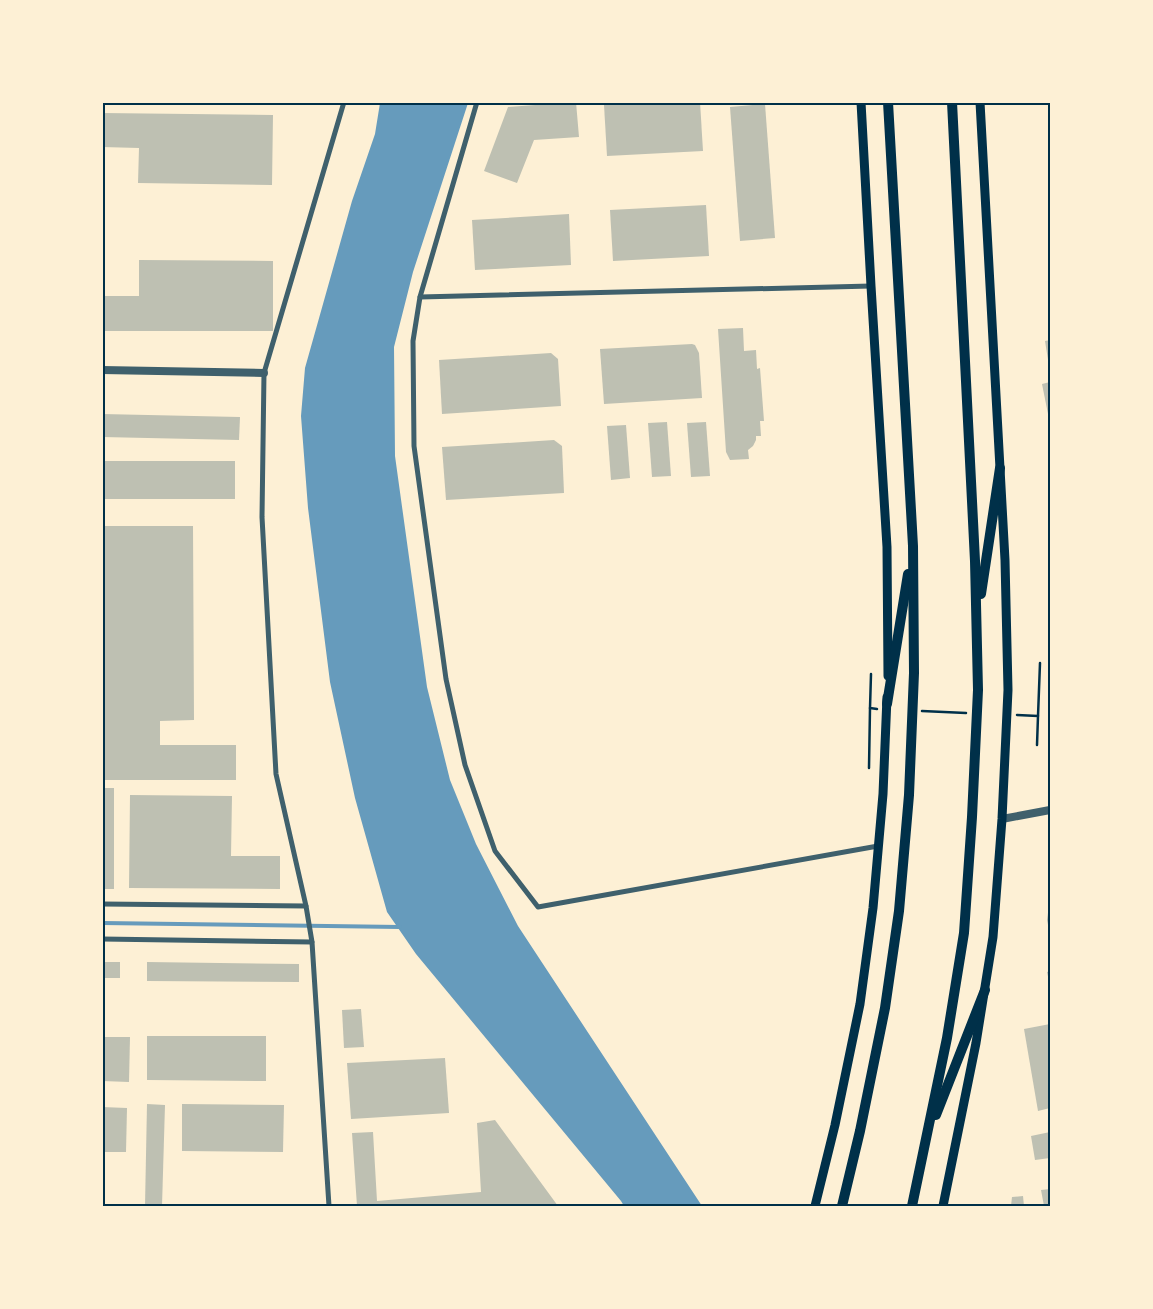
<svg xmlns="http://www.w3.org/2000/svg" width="1153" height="1309" font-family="'Archivo Narrow',sans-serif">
	<rect width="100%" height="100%" fill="#fdf0d5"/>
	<path fill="#669bbc" d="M380 103H468L413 272 394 347 395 456 427 687 450 780 476 844 518 926 702 1206H624L621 1201 416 954 387 912 355 798 330 682 308 508 301 416 305 368 352 201 375 134Z"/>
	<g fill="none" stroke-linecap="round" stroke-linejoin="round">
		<path stroke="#669bbc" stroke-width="4" d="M102 923 400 927"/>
	</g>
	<g fill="#bec0b2">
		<path d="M576 102 579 137 534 140 517 183 484 171 508 107Z"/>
		<path d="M657 102H700L703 151 607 156 604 105Z"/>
		<path d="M765 104 775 238 740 241 730 107Z"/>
		<path d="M102 113 273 115 272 185 138 183 139 148 102 147Z"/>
		<path d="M706 205 709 256 613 261 610 210Z"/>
		<path d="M569 214 571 265 475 270 472 220Z"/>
		<path d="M139 260 273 261V331H102V296H139Z"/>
		<path d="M743 328 744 351 756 350 757 369 760 368 764 421H760L761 436H756V440L753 446 748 450 749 459 730 460 726 452 718 329Z"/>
		<path d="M1050 340V366H1049L1045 341Z"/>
		<path d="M692 344 695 345 699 353 702 398 604 404 600 349Z"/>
		<path d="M551 353 558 359 561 406 442 414 439 360Z"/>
		<path d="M1050 382V424L1042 384Z"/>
		<path d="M102 414 240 417 239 440 102 437Z"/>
		<path d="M667 422 671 476 652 477 648 423Z"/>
		<path d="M706 422 710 476 691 477 687 423Z"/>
		<path d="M626 425 630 478 611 480 607 426Z"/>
		<path d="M554 440 562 446 564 493 446 500 442 447Z"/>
		<rect x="102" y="461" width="133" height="38"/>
		<path d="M102 526H193L194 720 160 721V745H236V780H102Z"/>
		<rect x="102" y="788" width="12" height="101"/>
		<path d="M130 795 232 796 231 856H280V889L129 888Z"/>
		<path d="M1049 905H1050V935L1047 920Z"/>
		<rect x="102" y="962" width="18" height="16"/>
		<path d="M147 962 299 964V982L147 981Z"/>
		<path d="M1050 971V986L1047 972Z"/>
		<path d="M361 1009 364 1047 344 1048 342 1010Z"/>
		<path d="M1050 1024V1108L1038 1111 1024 1029Z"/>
		<path d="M147 1036H266V1081L147 1080Z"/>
		<path d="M102 1037H130L129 1082 102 1081Z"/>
		<path d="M445 1058 449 1113 351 1119 347 1063Z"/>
		<path d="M147 1104 165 1105 162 1206H145Z"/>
		<path d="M182 1104 284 1105 283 1152 182 1151Z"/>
		<path d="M102 1107 127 1108 126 1152H102Z"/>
		<path d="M495 1120 558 1206H357L352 1133 373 1132 377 1201 481 1192 477 1123Z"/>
		<path d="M1050 1132V1158L1035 1160 1031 1136Z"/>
		<path d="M1050 1189V1206H1044L1041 1190Z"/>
		<path d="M1023 1196 1024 1206H1011L1012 1197Z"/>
	</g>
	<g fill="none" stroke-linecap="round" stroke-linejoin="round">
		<g stroke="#003049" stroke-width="2.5">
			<path d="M871 674 870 708 877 709"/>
			<path d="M922 711 966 713"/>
			<path d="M1017 715 1038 716 1037 745"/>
			<path d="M1038 716 1040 663"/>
			<path d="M869 768 870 708"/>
		</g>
		<g stroke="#3f606c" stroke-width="5">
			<path d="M477 102 420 297 413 341 414 446 446 679 465 765 495 851 538 907 878 846"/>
			<path d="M420 297 871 286"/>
			<path d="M102 904 306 906"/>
			<path d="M102 939 312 942"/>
			<path d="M329 1206 312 942 306 906 276 774 262 517 264 373 344 102"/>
		</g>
		<g stroke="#3f606c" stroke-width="8">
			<path d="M102 370 264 373"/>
			<path d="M1002 819 1050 810"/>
		</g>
		<g stroke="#003049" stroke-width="9">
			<path d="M861 102 871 286 887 547 888 676"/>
			<path d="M815 1206 835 1125 860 1004 873 908 883 794 887 697"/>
			<path d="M943 1206 976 1043 993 937 1002 819 1008 690 1005 560 980 102"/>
		</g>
		<g stroke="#003049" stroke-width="10">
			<path d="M981 594 1000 468"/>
			<path d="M887 704 908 574"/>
			<path d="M936 1115 985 990"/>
			<path d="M842 1206 860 1131 885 1008 899 911 909 795 914 673 913 546 888 102"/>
			<path d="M912 1206 947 1038 964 933 972 817 978 690 975 561 952 102"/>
		</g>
	</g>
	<rect width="1153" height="1309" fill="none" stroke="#fdf0d5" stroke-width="208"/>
	<rect x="104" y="104" width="945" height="1101" fill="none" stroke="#003049" stroke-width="2"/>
</svg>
